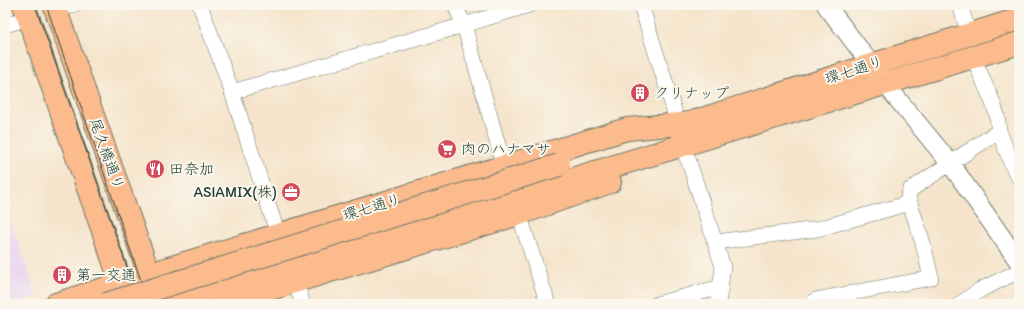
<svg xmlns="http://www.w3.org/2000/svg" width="1024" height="309" font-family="Itim,'Klee One',sans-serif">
	<rect width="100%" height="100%" fill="#fbf7ec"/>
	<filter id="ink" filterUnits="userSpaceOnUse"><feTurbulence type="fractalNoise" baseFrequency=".025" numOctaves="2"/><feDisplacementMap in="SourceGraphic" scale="8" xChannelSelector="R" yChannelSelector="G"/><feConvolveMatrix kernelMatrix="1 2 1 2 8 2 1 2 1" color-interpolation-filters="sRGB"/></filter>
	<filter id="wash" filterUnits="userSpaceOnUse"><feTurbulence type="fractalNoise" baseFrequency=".012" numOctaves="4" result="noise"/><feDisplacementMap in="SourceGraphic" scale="16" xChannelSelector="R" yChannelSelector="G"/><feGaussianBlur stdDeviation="0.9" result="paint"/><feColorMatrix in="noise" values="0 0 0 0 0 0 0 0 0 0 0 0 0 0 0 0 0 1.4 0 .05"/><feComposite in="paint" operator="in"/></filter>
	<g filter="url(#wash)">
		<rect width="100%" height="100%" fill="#f5e4cb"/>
		<path fill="#e6d2f0" d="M5 204 37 296 10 304H5Z"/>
	</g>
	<g filter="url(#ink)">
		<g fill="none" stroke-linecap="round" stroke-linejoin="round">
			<defs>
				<g id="minor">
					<path d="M200 5 232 92 278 235"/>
					<path d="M455 5 464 25 504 166"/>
					<path d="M641 5 674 110 676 124"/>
					<path d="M960 5 969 34"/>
					<path d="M56 10 73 5"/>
					<path d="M5 25 28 18"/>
					<path d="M973 57 993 103 997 115 999 131 1012 165 1019 178"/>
					<path d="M232 92 464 25 529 5"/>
					<path d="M683 149 689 162 723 267 718 304"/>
					<path d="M519 214 548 304"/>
					<path d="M716 242 817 229 910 203"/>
					<path d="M295 281 303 304"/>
					<path d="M815 300 931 278 923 243 908 197 910 190 999 131"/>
					<path d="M657 304 721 287"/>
					<path d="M960 304 980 290 1019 271"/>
				</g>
				<path id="tertiary" d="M826 5 895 96 950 163 1019 262"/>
				<g id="primary">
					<path d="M24 5 126 297"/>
					<path d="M54 5 154 288"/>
					<path d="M677 127 871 65 1019 19"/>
					<path d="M56 304 172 267 627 129 690 123"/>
					<path d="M161 304 1019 43"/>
					<path d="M221 304 519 214 610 182"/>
				</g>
			</defs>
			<use href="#minor" stroke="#6a7769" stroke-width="16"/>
			<use href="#tertiary" stroke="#6a7769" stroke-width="20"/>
			<use href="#primary" stroke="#6a7769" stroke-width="24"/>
			<use href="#minor" stroke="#fff" stroke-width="15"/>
			<use href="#tertiary" stroke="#fff" stroke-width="18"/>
			<use href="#primary" stroke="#fbbb8d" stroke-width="22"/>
			<g stroke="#1f3d34" stroke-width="1">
				<path d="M35 5 140 304"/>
				<path d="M46 5 149 304"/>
			</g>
			<defs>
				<path id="primary-bridge" d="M106 304 559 165"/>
			</defs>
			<use href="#primary-bridge" stroke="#6a7769" stroke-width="24" stroke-linecap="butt"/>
			<use href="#primary-bridge" stroke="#fbbb8d" stroke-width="22"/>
		</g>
	</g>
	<defs>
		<symbol id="building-disc" viewBox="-11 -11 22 22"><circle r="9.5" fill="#d1495b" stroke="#fbf7ec"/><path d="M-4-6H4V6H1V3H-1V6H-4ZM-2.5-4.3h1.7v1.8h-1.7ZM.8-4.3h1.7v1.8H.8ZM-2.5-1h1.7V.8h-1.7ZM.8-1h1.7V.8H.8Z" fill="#fff"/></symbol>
		<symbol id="supermarket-disc" viewBox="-11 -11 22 22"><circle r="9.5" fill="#d1495b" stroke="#fbf7ec"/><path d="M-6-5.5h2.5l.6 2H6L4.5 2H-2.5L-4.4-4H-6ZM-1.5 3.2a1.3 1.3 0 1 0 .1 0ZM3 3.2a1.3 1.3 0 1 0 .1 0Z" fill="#fff"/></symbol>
		<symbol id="restaurant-disc" viewBox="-11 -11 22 22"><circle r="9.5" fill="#d1495b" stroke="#fbf7ec"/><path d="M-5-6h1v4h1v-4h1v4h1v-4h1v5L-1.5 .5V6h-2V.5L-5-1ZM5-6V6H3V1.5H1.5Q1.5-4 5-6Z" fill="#fff"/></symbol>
		<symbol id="office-disc" viewBox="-11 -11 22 22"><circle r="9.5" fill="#d1495b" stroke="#fbf7ec"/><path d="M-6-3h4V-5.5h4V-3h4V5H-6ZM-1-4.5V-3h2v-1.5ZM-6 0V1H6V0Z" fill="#fff"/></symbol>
	</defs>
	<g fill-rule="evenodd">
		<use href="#building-disc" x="629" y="82" width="22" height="22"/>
		<use href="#supermarket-disc" x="436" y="138" width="22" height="22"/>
		<use href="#restaurant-disc" x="144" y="158" width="22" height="22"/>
		<use href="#office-disc" x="280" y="181" width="22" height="22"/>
		<use href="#building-disc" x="51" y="264" width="22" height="22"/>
	</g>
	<g text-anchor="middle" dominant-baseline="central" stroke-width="4" stroke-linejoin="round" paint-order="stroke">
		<g font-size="15" fill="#1f3d34" stroke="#fbf7ec">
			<text transform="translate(854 70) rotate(-18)">環七通り</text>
			<text transform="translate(107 154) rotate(70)">尾久橋通り</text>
			<text transform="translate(372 207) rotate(-17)">環七通り</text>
		</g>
		<g font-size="15" fill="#1f3d34" stroke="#fbf7ec" text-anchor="start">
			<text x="654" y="93">クリナップ</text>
			<text x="461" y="149">肉のハナマサ</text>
			<text x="169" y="169">田奈加</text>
			<text x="277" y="192" text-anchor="end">ASIAMIX(株)</text>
			<text x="76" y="275">第一交通</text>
		</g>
	</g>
	<rect width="1024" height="309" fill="none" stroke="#fbf7ec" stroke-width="20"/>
</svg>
